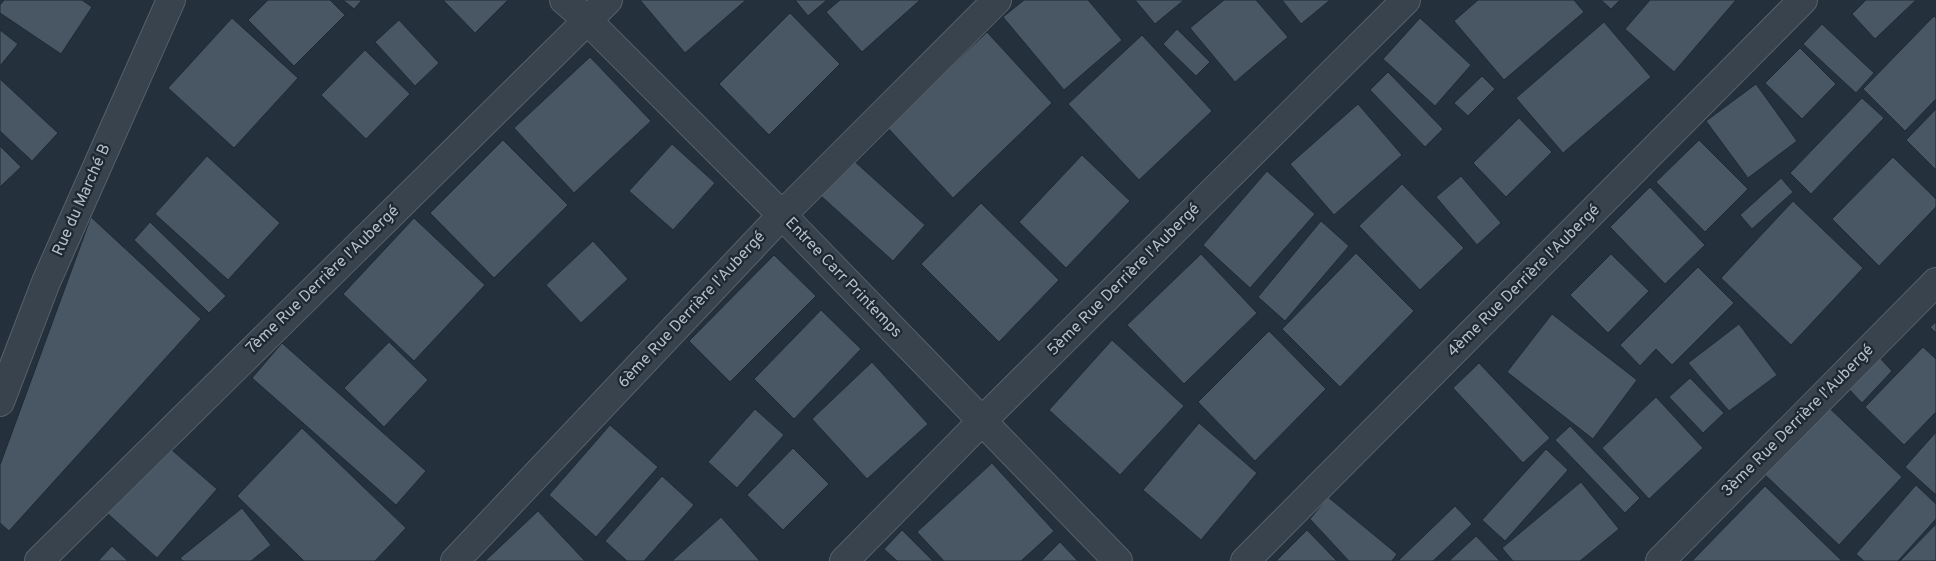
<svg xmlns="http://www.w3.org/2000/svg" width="1936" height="561" font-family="Overpass,sans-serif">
	<rect width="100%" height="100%" fill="#24313d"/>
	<g fill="#485763" stroke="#1f2a34">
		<path d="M4 0H82L92 7 61 54 0 13V5Z"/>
		<path d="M268 0H330L345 15 294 66 248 20Z"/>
		<path d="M343 0H362L354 9Z"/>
		<path d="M443 0H508L475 33Z"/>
		<path d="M640 0H746L685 53Z"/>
		<path d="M795 0H827L808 16Z"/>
		<path d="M840 0H920L862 52 826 12Z"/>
		<path d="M1024 0H1088L1122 40 1064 90 1003 17Z"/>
		<path d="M1135 0H1184L1155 24Z"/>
		<path d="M1224 0H1256L1288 37 1235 82 1190 28Z"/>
		<path d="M1282 0H1330L1301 24Z"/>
		<path d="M1478 0H1574L1584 12 1504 80 1454 21Z"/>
		<path d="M1601 0H1620L1611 9Z"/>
		<path d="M1650 0H1736L1674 72 1625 29Z"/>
		<path d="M1866 0H1916L1875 39 1852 14Z"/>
		<path d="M790 13 840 64 769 135 719 84Z"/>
		<path d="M1934 16 1936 18V99L1905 131 1863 89Z"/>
		<path d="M232 18 298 78 234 148 168 88Z"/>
		<path d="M1420 18 1471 65 1435 106 1383 59Z"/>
		<path d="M399 20 439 63 415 86 375 42Z"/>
		<path d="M1604 22 1651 77 1563 153 1516 98Z"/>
		<path d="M1822 24 1874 73 1856 93 1803 44Z"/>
		<path d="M1177 29 1210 62 1196 76 1163 44Z"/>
		<path d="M0 30 18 44 0 66Z"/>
		<path d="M987 32 1052 103 953 198 887 127Z"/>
		<path d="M1142 35 1212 111 1139 180 1068 104Z"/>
		<path d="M1800 48 1836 84 1802 119 1765 83Z"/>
		<path d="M365 50 410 94 366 139 321 95Z"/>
		<path d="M590 57 651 121 574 193 514 128Z"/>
		<path d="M1388 72 1443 129 1425 147 1370 90Z"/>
		<path d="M1482 76 1495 89 1468 116 1454 103Z"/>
		<path d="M0 79 58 133 32 161 0 131Z"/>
		<path d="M1756 84 1797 141 1748 178 1706 121Z"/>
		<path d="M1862 98 1884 118 1811 194 1790 173Z"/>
		<path d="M1358 104 1402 155 1334 215 1290 164Z"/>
		<path d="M1936 109V170L1906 140Z"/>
		<path d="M1519 118 1552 152 1506 197 1473 163Z"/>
		<path d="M503 140 568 205 494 278 430 213Z"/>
		<path d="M1699 140 1748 189 1705 232 1656 182Z"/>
		<path d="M672 144 715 183 673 230 629 191Z"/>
		<path d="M0 146 21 167 0 187Z"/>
		<path d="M1082 155 1130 201 1066 268 1019 222Z"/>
		<path d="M207 156 280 223 228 280 155 214Z"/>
		<path d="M1893 157 1936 199V207L1879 266 1832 219Z"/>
		<path d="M853 160 925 225 893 261 821 196Z"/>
		<path d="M1267 171 1315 214 1250 288 1203 245Z"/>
		<path d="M1461 176 1501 223 1477 245 1436 197Z"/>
		<path d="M1781 178 1793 192 1752 229 1740 215Z"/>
		<path d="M1402 184 1464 248 1420 290 1359 226Z"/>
		<path d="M1650 187 1705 245 1665 284 1610 227Z"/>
		<path d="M1793 201 1863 268 1791 345 1721 278Z"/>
		<path d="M981 203 1059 280 999 342 921 264Z"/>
		<path d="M91 217 201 319 9 531 0 523V465Z"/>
		<path d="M414 218 485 285 414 361 343 294Z"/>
		<path d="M1321 221 1349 246 1285 321 1258 297Z"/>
		<path d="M150 222 226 296 209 313 134 240Z"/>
		<path d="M593 241 628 279 581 323 546 285Z"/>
		<path d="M1356 253 1414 311 1340 387 1282 329Z"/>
		<path d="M1201 254 1257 313 1184 384 1127 325Z"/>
		<path d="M1611 254 1649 291 1608 333 1570 295Z"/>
		<path d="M774 255 816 296 730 382 689 341Z"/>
		<path d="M1698 267 1734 303 1672 365 1656 349 1640 366 1620 345Z"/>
		<path d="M821 310 861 349 794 419 754 379Z"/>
		<path d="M1552 314 1637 380 1593 439 1507 372Z"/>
		<path d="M1936 322V333L1930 327Z"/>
		<path d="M1739 324 1777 375 1729 411 1688 363Z"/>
		<path d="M1269 331 1326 389 1255 461 1198 402Z"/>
		<path d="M1112 340 1184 406 1120 475 1049 410Z"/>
		<path d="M389 342 428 380 384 427 344 388Z"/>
		<path d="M282 343 426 471 396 505 252 378Z"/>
		<path d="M1923 347 1936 359V412L1904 445 1865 407Z"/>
		<path d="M1878 356 1892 371 1862 403 1847 387Z"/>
		<path d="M872 362 928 424 867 479 812 419Z"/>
		<path d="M1479 363 1550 438 1523 463 1453 388Z"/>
		<path d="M1690 378 1724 413 1703 433 1669 397Z"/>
		<path d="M1656 397 1703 448 1649 499 1602 448Z"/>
		<path d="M1824 403 1902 477 1839 545 1762 472Z"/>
		<path d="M755 409 784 435 737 488 708 462Z"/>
		<path d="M1199 423 1257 473 1201 540 1143 490Z"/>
		<path d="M610 425 658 467 596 537 549 495Z"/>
		<path d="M1570 426 1640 498 1625 513 1555 440Z"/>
		<path d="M302 428 406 528 375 561H304L237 496Z"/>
		<path d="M1936 432V495L1905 467Z"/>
		<path d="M166 445 217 489 157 558 107 513Z"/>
		<path d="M793 448 829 484 783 530 747 495Z"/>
		<path d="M1546 449 1568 470 1505 541 1482 520Z"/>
		<path d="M992 463 1054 531 1021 561H944L917 532Z"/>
		<path d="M662 476 694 505 644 561H627L605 541Z"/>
		<path d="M1581 482 1619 529 1580 561H1513L1502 548Z"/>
		<path d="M1916 485 1936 504V519L1898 561H1864L1856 554Z"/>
		<path d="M1765 486 1842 561H1692Z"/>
		<path d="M1328 497 1397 554 1392 561H1349L1310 519Z"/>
		<path d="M1455 506 1472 524 1433 561H1398Z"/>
		<path d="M242 508 271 545 251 561H183L180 558Z"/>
		<path d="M538 511 585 561H485Z"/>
		<path d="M721 517 760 561H672Z"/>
		<path d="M1936 524V561H1900Z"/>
		<path d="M902 530 933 561H897L884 549Z"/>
		<path d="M1307 530 1337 561H1276Z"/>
		<path d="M1476 536 1500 561H1449Z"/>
		<path d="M1060 542 1078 561H1041Z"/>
		<path d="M112 546 128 561H98Z"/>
	</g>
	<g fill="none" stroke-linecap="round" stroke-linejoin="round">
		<defs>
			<g id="minor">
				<path d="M564 0 587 20 782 215 1118 561"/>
				<path d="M0 402 46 282 171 0"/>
				<path d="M39 561 608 0"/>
				<path d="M455 561 782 215 997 0"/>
				<path d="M844 561 982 421 1406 0"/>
				<path d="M1245 561 1803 0"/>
				<path d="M1660 561 1936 282"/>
			</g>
		</defs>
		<use href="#minor" stroke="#56616b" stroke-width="30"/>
		<use href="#minor" stroke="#38434d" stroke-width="28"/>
	</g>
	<g text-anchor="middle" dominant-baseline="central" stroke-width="4.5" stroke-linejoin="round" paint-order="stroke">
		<g font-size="16" fill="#b4bec8" stroke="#1d2832">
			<text transform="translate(82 200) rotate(-66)">Rue du Marché B</text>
			<text transform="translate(843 278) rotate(46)">Entree Carr Printemps</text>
			<text transform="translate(323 280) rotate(-44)">7ème Rue Derrière l'Aubergé</text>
			<text transform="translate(1124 280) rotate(-45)">5ème Rue Derrière l'Aubergé</text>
			<text transform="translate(1524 281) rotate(-45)">4ème Rue Derrière l'Aubergé</text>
			<text transform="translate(692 310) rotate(-47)">6ème Rue Derrière l'Aubergé</text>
			<text transform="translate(1798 421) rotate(-45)">3ème Rue Derrière l'Aubergé</text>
		</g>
	</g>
</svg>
